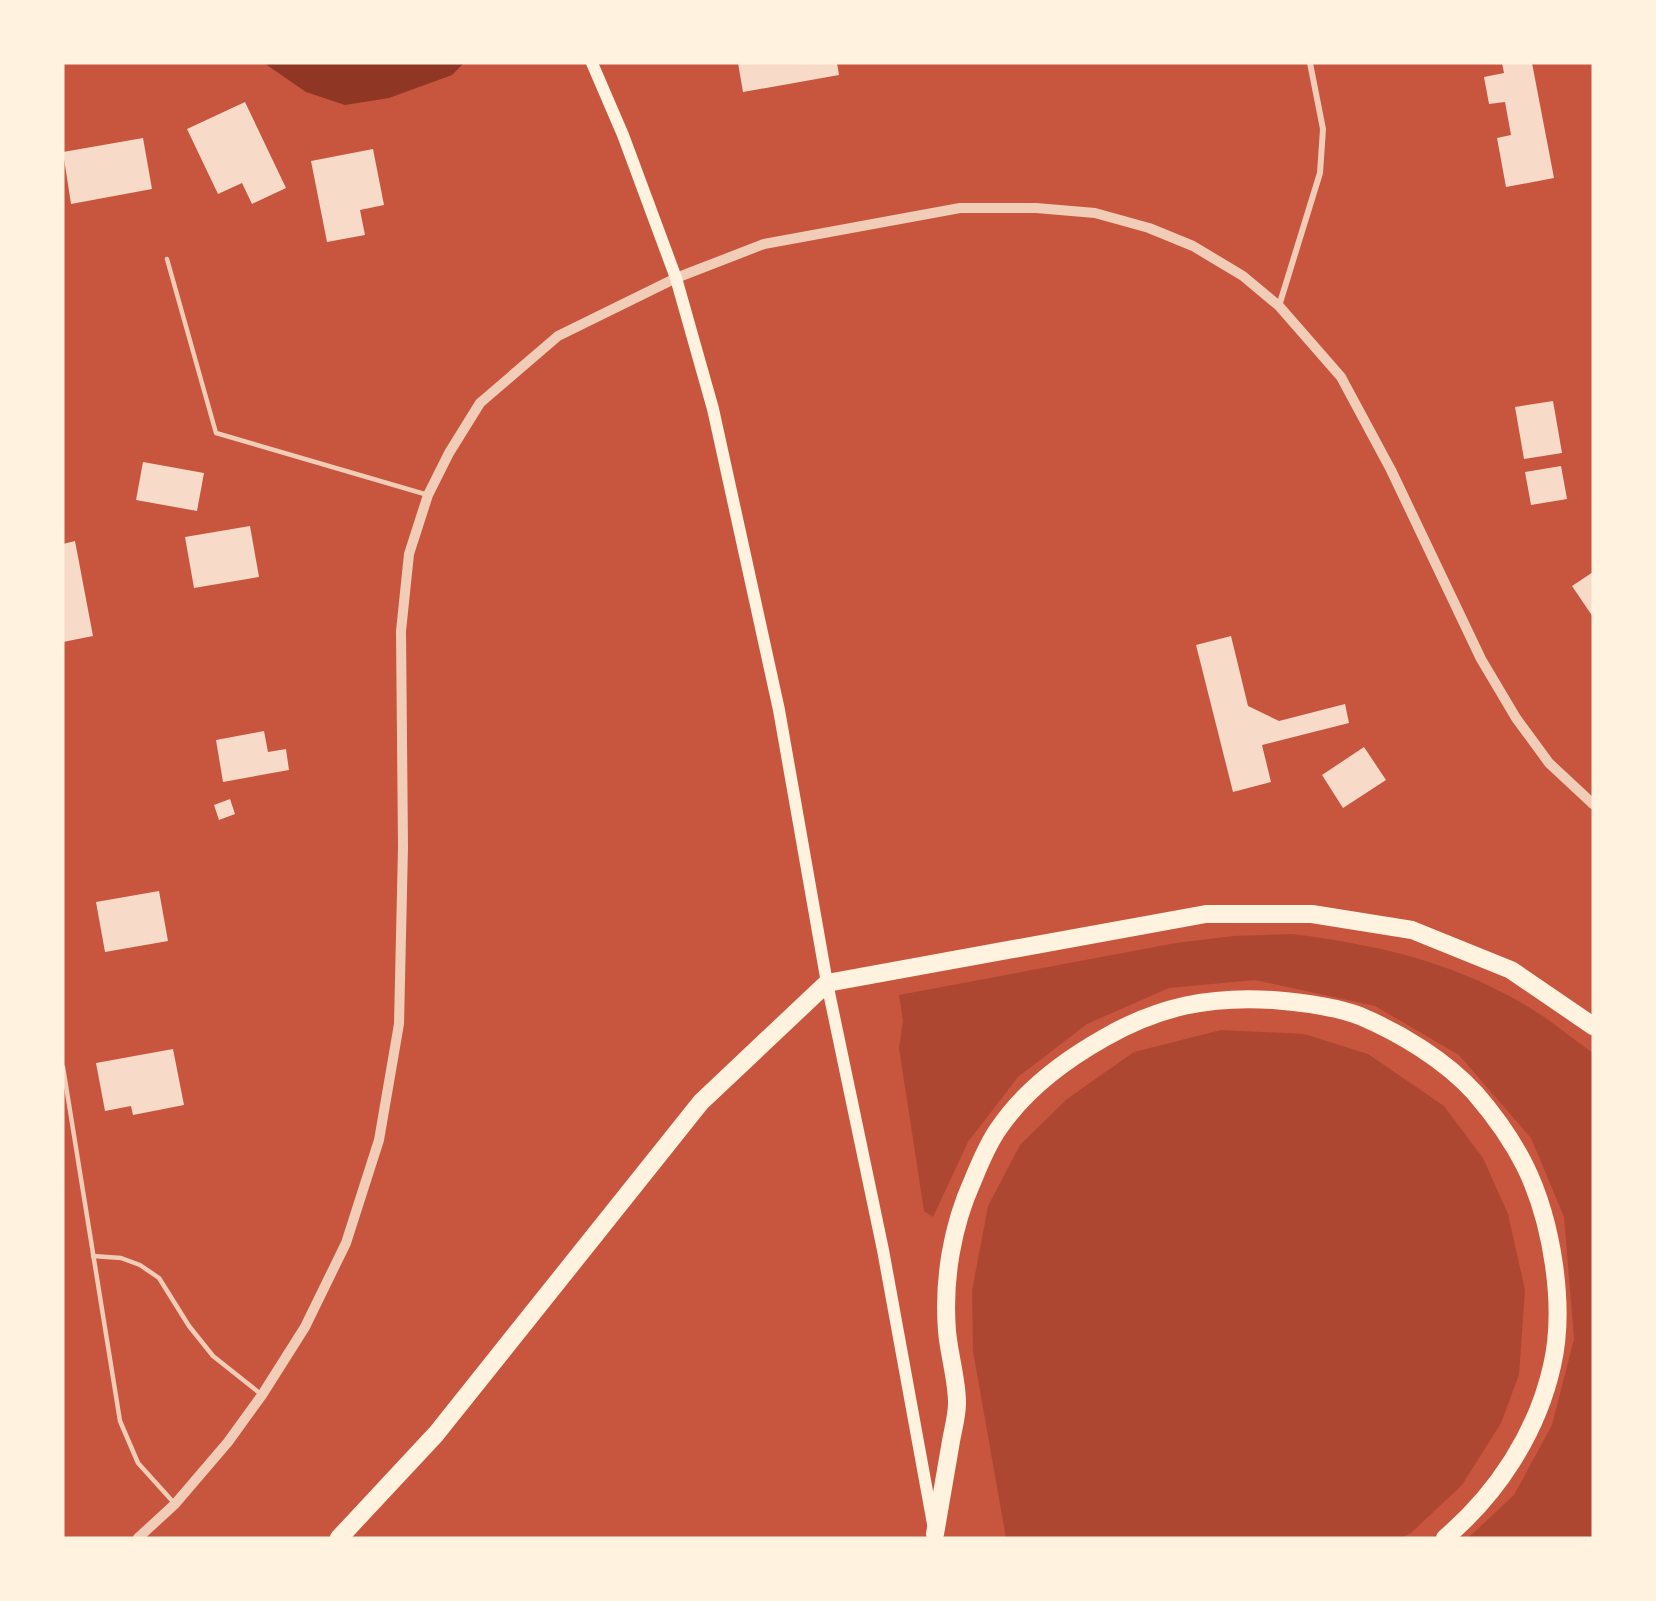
<svg xmlns="http://www.w3.org/2000/svg" width="1656" height="1601" font-family="'IBM Plex Sans',sans-serif">
	<rect width="100%" height="100%" fill="#c8553d"/>
	<g fill="#ae4732">
		<path d="M1292 934C1377 945 1447 960 1522 1003 1547 1017 1570 1037 1593 1053V1538H1468L1514 1495 1552 1425 1574 1339 1564 1217 1531 1138 1459 1055 1375 1006 1255 980 1169 988 1087 1024 1018 1077 968 1142 933 1217 924 1211 899 1048 903 1021 899 995 1176 943 1233 936Z"/>
		<path d="M1221 1030 1304 1034 1368 1054 1444 1106 1483 1158 1508 1214 1525 1290 1519 1375 1501 1423 1462 1485 1411 1533 1401 1538H1006L973 1351 972 1291 988 1206 1020 1145 1067 1099 1134 1052Z"/>
	</g>
	<path fill="#8f3625" d="M264 63H464L452 75 389 98 345 105 306 92Z"/>
	<g fill="#f7dbc8">
		<path d="M738 63H837L839 75 743 92Z"/>
		<path d="M1502 63H1532L1554 178 1506 187 1497 138 1511 135 1505 102 1489 104 1484 77 1504 73Z"/>
		<path d="M245 102 286 188 252 204 242 183 218 194 187 129Z"/>
		<path d="M143 138 152 189 71 204 63 152Z"/>
		<path d="M373 149 384 205 360 210 365 235 327 242 311 161Z"/>
		<path d="M1553 401 1562 453 1524 459 1515 407Z"/>
		<path d="M143 462 204 473 197 511 136 500Z"/>
		<path d="M1561 466 1567 499 1531 505 1525 472Z"/>
		<path d="M250 526 259 577 194 588 185 537Z"/>
		<path d="M75 541 93 636 63 642V544Z"/>
		<path d="M1593 572V617L1572 586Z"/>
		<path d="M1231 636 1248 706 1279 721 1345 704 1349 723 1262 745 1271 782 1233 792 1196 645Z"/>
		<path d="M264 731 268 752 286 749 289 770 223 782 216 740Z"/>
		<path d="M1364 747 1386 780 1343 808 1322 775Z"/>
		<path d="M230 799 235 814 219 820 214 805Z"/>
		<path d="M159 891 168 941 105 952 96 902Z"/>
		<path d="M173 1049 184 1105 133 1115 131 1106 105 1111 96 1063Z"/>
	</g>
	<g fill="none" stroke-linecap="round" stroke-linejoin="round">
		<g stroke="#f1ccb7" stroke-width="4.5">
			<path d="M167 259 216 433 428 495"/>
			<path d="M63 1067 120 1421 138 1463 175 1504"/>
			<path d="M93 1256 121 1258 140 1265 159 1278 189 1326 213 1356 262 1395"/>
		</g>
		<path stroke="#f1ccb7" stroke-width="6" d="M1279 306 1320 173 1323 129 1310 63"/>
		<path stroke="#f1ccb7" stroke-width="10" d="M138 1538 175 1504 228 1442 262 1395 305 1327 346 1243 379 1140 399 1024 403 847 401 631 409 554 428 495 449 453 480 403 558 336 676 278 764 244 960 208H1036L1095 213 1149 228 1193 246 1243 276 1279 306 1341 377 1391 470 1481 659 1516 718 1549 763 1593 804"/>
		<path stroke="#fff3e0" stroke-width="12" d="M592 63 623 135 676 278 713 409 779 710 827 983 883 1250 933 1524"/>
		<g stroke="#fff3e0" stroke-width="18">
			<path d="M935 1534C940 1505 945 1476 950 1447 952 1433 957 1417 957 1403 957 1379 949 1355 947 1331 943 1280 952 1226 973 1180 980 1163 988 1143 999 1128 1025 1090 1065 1060 1104 1038 1159 1006 1211 996 1273 1000 1298 1002 1336 1007 1360 1016 1400 1033 1445 1060 1475 1093 1494 1115 1512 1140 1525 1166 1552 1221 1566 1306 1552 1366 1537 1433 1497 1494 1445 1538"/>
			<path d="M339 1538 436 1434 701 1102 827 983 1206 914H1312L1412 930 1511 970 1593 1026"/>
		</g>
	</g>
	<rect width="1656" height="1601" fill="none" stroke="#fff3e0" stroke-width="129"/>
</svg>
